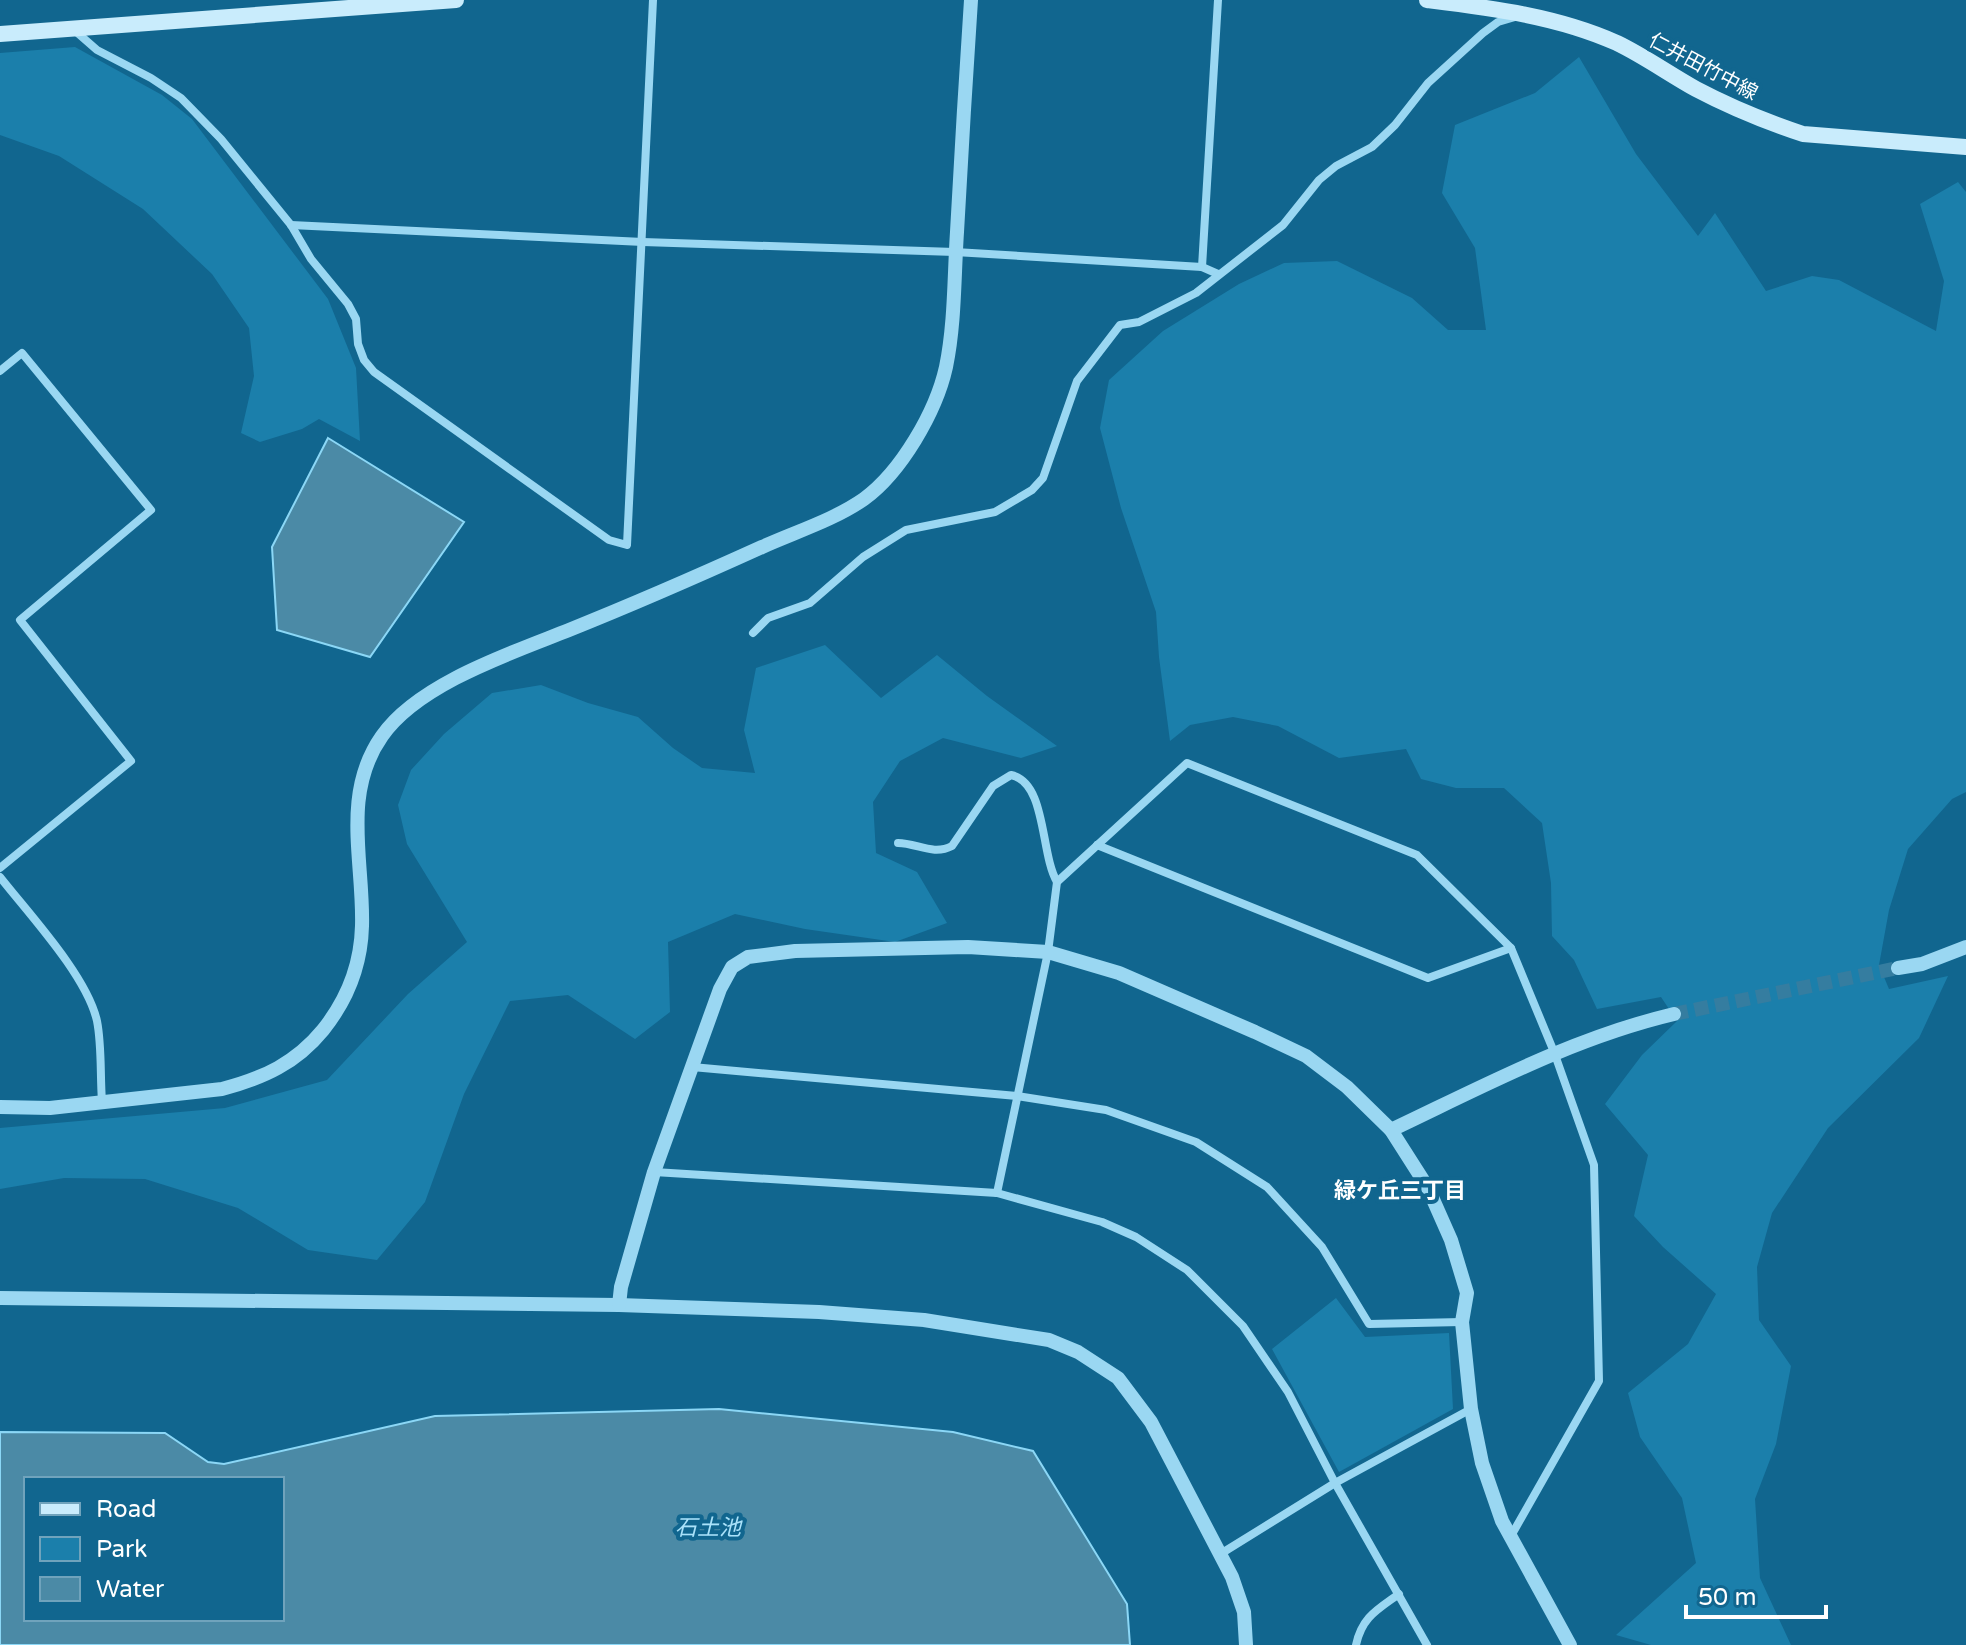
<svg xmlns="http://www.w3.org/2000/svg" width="1966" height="1645" font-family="'Varela Round','Noto Sans JP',sans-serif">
	<rect width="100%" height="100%" fill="#11668f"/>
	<g fill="#1b7fab">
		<path d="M75 47 162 95 192 119 328 299 356 368 360 441 319 419 302 429 260 442 241 433 254 376 249 328 212 274 143 209 59 156 0 135V53Z"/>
		<path d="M1579 57 1636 154 1698 236 1715 213 1766 291 1812 276 1839 280 1936 331 1944 281 1920 204 1958 182 1966 192V792L1952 799 1908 849 1889 910 1879 965 1889 989 1948 976 1919 1038 1828 1128 1772 1213 1757 1267 1759 1320 1791 1366 1776 1444 1755 1499 1760 1578 1791 1645H1651L1616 1635 1696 1563 1682 1498 1640 1437 1628 1393 1688 1344 1716 1294 1663 1247 1634 1216 1648 1155 1605 1104 1642 1055 1677 1021 1661 997 1597 1009 1574 960 1552 936 1551 883 1542 823 1504 788H1456L1421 779 1406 749 1339 758 1278 726 1233 717 1190 725 1170 741 1159 657 1156 612 1121 508 1100 428 1109 380 1163 331 1239 284 1284 263 1337 261 1412 298 1448 330H1486L1475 248 1442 193 1455 125 1535 93Z"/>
		<path d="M825 645 881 698 937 655 987 696 1057 746 1021 758 943 738 900 761 873 802 876 853 917 872 947 923 895 942 805 929 735 914 668 942 670 1012 635 1039 568 995 510 1001 464 1094 425 1202 377 1260 308 1250 238 1208 145 1179 64 1178 0 1189V1128L225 1108 327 1080 408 994 467 942 407 844 398 805 411 770 444 734 492 693 541 685 588 703 638 717 673 748 702 768 755 773 744 730 756 668Z"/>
		<path d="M1336 1298 1365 1337 1449 1333 1453 1409 1339 1472 1272 1349Z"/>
	</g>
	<g fill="#4b8aa6" stroke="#8bd7f6" stroke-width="2" fill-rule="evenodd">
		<path d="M328 438 464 522 370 657 277 630 272 547Z"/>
		<path d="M719 1409 953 1432 1033 1451 1127 1604 1130 1645H0V1432L165 1433 208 1462 224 1464 435 1416ZM282 1479V1619H26V1479Z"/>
	</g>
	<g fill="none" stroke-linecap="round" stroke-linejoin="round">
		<path stroke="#357da0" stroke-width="14" stroke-dasharray="14 7" stroke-linecap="butt" d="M1674 1014 1898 968"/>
		<g stroke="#9ad7f2" stroke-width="8">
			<path d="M73 29 97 50 151 78 181 98 221 139 291 225 311 259 348 304 356 319 358 344 364 360 374 372 609 540 627 545 653 0"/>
			<path d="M291 225 643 242 955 252 1202 267 1218 274"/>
			<path d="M1202 267 1218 0"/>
			<path d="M0 371 22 353 151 510 20 620 131 761 0 868"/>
			<path d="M753 633 768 618 810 603 863 557 906 530 995 512 1032 490 1043 478 1077 381 1120 325 1139 322 1196 293 1283 225 1319 180 1336 166 1372 147 1395 125 1428 83 1483 33 1498 22 1515 17"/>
			<path d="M898 843C917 843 933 856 952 846L993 786 1011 775C1047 783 1040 853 1057 882"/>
			<path d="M1097 845 1428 978 1511 948"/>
			<path d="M0 877C29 914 87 976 97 1021 102 1046 100 1076 102 1101"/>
			<path d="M692 1067 1017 1096 1106 1110 1196 1142 1267 1187 1322 1247 1369 1324 1462 1322"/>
			<path d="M654 1172 997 1193 1102 1222 1136 1237 1187 1270 1243 1326 1288 1392 1335 1483 1427 1645"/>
			<path d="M997 1193 1048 952 1057 882 1187 763 1417 855 1511 948 1554 1052 1594 1165 1599 1381 1511 1536"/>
			<path d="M1222 1553 1335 1483 1471 1409"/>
			<path d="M1356 1645C1362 1617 1377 1610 1399 1594"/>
		</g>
		<g stroke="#9ad7f2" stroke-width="14">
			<path d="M1898 968 1922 964 1966 947"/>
			<path d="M0 1107 50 1108 222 1089C264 1078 296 1063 323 1030 347 1000 361 965 362 926 364 862 341 794 382 736 418 684 511 653 569 630 634 604 698 576 762 547 795 532 834 520 864 499 901 472 936 412 946 367 955 323 954 277 957 232 961 155 966 77 971 0"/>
			<path d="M1391 1130C1484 1086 1573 1038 1674 1014"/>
			<path d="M0 1298 619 1305 819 1312 924 1320 1049 1340 1078 1352 1118 1378 1151 1422 1232 1577 1244 1612 1246 1645"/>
			<path d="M619 1305 621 1287 654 1172 720 989 732 967 748 957 795 951 968 947 1048 952 1119 973 1255 1032 1306 1056 1347 1087 1391 1130 1428 1188 1451 1240 1467 1293 1462 1322 1471 1409 1482 1463 1502 1521 1570 1645"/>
		</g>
		<g stroke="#c9ecfc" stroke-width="16">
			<path d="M1427 0C1491 8 1557 16 1617 43 1644 56 1669 74 1696 89 1730 107 1767 122 1803 134L1966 147"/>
			<path d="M0 34 456 0"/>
		</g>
	</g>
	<g text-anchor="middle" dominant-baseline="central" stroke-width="8" stroke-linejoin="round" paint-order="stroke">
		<g font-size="20" fill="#fff" stroke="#11668f">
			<text transform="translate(1703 67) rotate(28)">仁井田竹中線</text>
		</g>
		<g font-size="22" font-weight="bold" fill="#fff" stroke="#11668f">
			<text x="1400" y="1191">緑ケ丘三丁目</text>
		</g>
		<g font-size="22" font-style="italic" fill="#aae2fa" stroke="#11668f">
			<text x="708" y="1528">石土池</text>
		</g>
	</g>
	<rect x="24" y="1477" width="260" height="144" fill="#11668f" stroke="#70a3bc" stroke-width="2"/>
	<rect x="40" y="1503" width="40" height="12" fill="#c9ecfc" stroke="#70a3bc" stroke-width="2"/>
	<text x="96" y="1517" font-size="24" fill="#ffffff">Road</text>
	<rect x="40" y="1537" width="40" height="24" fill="#1b7fab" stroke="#70a3bc" stroke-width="2"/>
	<text x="96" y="1557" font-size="24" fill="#ffffff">Park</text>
	<rect x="40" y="1577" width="40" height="24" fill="#4b8aa6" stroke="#70a3bc" stroke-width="2"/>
	<text x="96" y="1597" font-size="24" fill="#ffffff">Water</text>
	<path d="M1686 1605v12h140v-12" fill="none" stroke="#ffffff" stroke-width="4"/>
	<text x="1698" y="1605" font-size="24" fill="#ffffff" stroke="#11668f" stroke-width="6" paint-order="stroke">50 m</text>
</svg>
